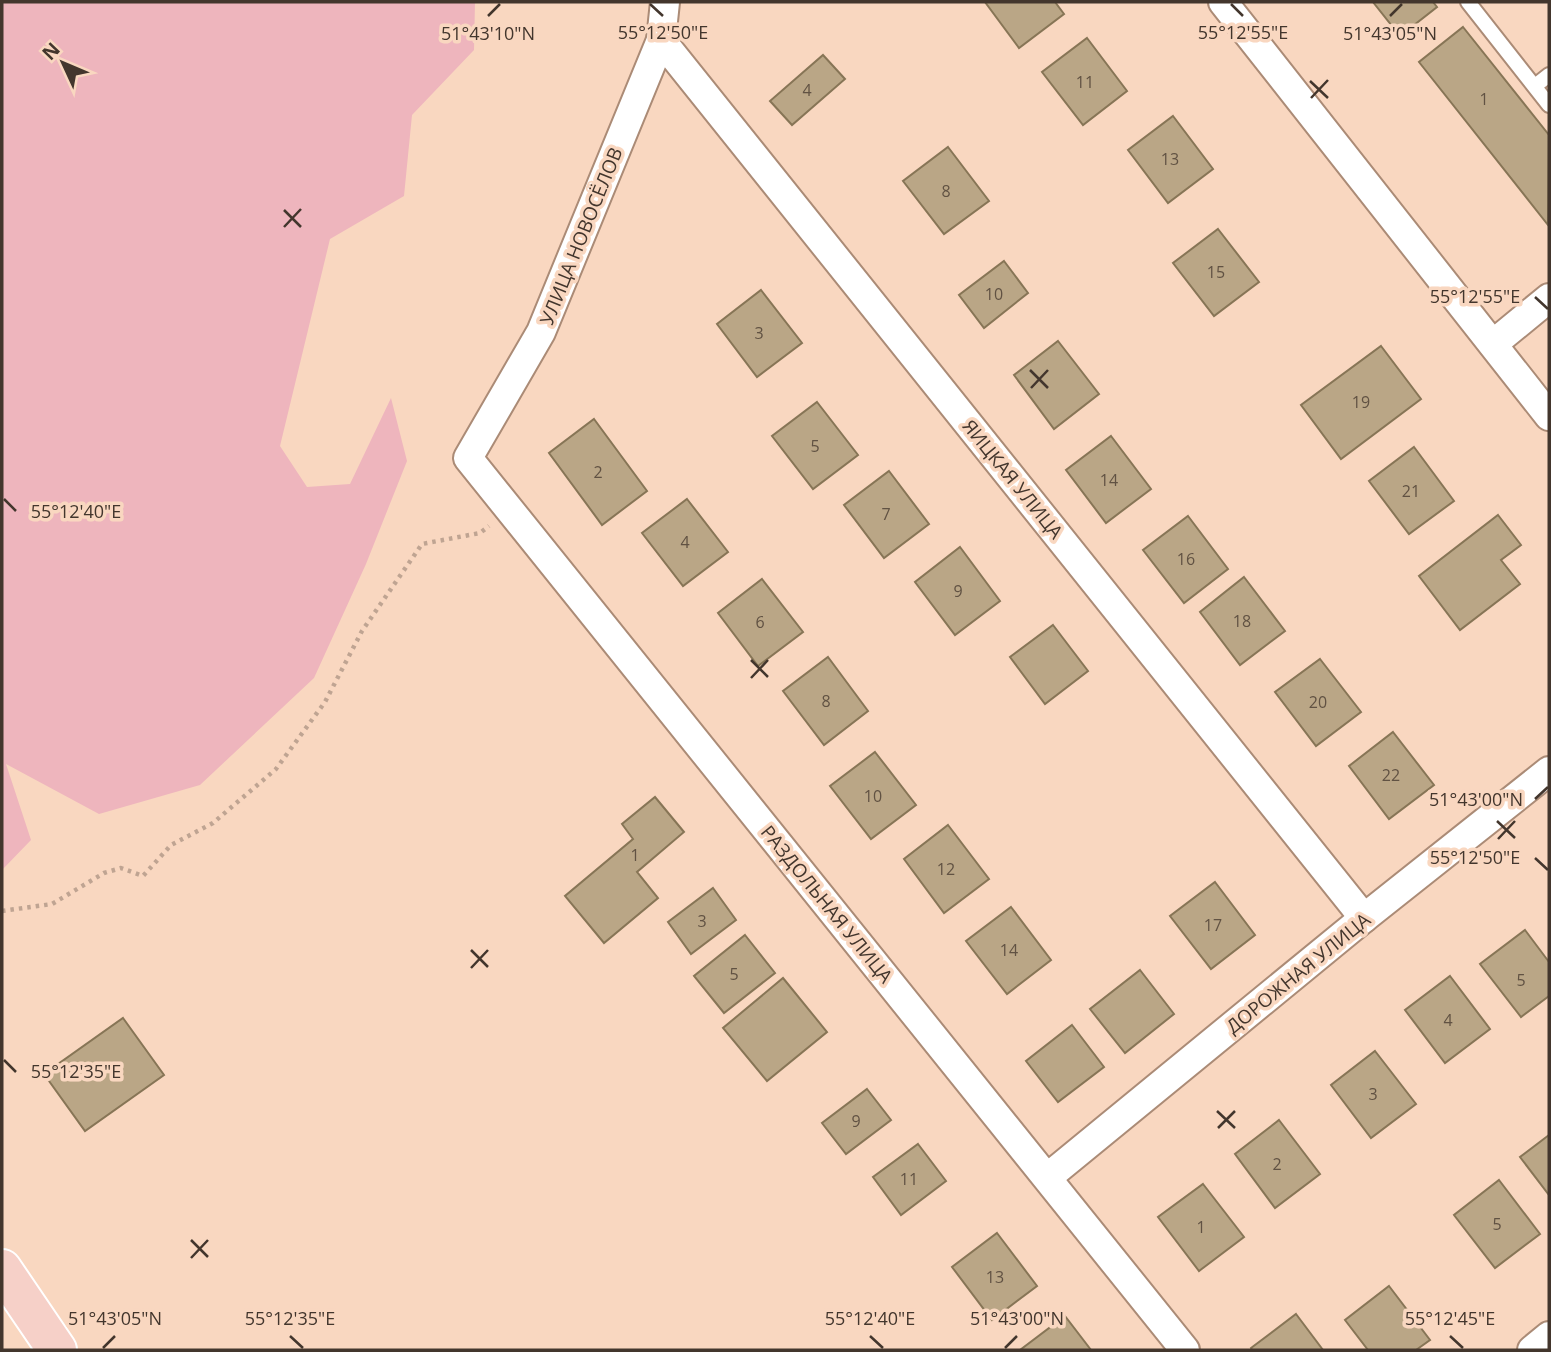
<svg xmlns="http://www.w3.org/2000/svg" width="1551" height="1352" font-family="'Open Sans',sans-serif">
	<rect width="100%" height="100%" fill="#f9d7c0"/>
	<path fill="#eeb5bd" d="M2 2H475L474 50 412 115 404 196 330 239 280 446 307 487 350 484 391 398 407 461 366 564 314 678 200 785 99 814 6 764 31 840 2 870Z"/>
	<g fill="#baa686" stroke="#877556" stroke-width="2">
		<path d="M985 2H1055L1064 14 1019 48Z"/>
		<path d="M1373 2H1433L1437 7 1400 36Z"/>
		<path d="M1463 27 1549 135 1548 225 1419 62Z"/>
		<path d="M1087 38 1127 91 1083 125 1042 72Z"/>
		<path d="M823 55 845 79 792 125 770 101Z"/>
		<path d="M1173 116 1213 169 1168 203 1128 150Z"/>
		<path d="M948 147 989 201 944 234 903 181Z"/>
		<path d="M1218 229 1259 282 1214 316 1173 263Z"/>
		<path d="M1004 261 1028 293 984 328 959 295Z"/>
		<path d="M761 290 802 343 757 377 717 324Z"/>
		<path d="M1058 341 1099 394 1054 429 1014 375Z"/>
		<path d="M1381 346 1421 399 1341 459 1301 405Z"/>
		<path d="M817 402 858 455 813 489 772 436Z"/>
		<path d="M594 419 647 491 602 525 549 453Z"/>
		<path d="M1111 436 1151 489 1106 523 1066 470Z"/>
		<path d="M1414 447 1454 501 1409 534 1369 481Z"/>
		<path d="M889 471 929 524 884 558 844 505Z"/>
		<path d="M687 499 728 552 683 586 642 533Z"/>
		<path d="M1498 515 1521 545 1501 560 1520 584 1460 630 1419 576Z"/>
		<path d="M1188 516 1228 569 1184 603 1143 550Z"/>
		<path d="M960 547 1000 601 955 635 915 582Z"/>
		<path d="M1244 577 1285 631 1240 665 1200 612Z"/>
		<path d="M762 579 803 632 758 666 718 613Z"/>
		<path d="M1053 625 1088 671 1045 704 1010 657Z"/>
		<path d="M828 657 868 711 824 745 783 691Z"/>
		<path d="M1320 659 1361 712 1316 746 1275 692Z"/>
		<path d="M1393 732 1434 785 1389 819 1349 766Z"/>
		<path d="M875 752 916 805 871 839 830 786Z"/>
		<path d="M655 797 684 832 637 872 658 898 604 943 565 896 633 839 622 824Z"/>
		<path d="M948 825 989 879 944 913 904 859Z"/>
		<path d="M1215 882 1255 935 1211 969 1170 916Z"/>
		<path d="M713 888 736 920 691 954 668 922Z"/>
		<path d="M1011 907 1051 960 1007 994 966 941Z"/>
		<path d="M1525 930 1549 962V996L1521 1017 1480 964Z"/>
		<path d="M745 935 775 973 724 1013 694 976Z"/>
		<path d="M1140 970 1174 1014 1125 1053 1090 1009Z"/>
		<path d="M1450 976 1490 1029 1445 1063 1405 1010Z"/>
		<path d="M783 978 827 1032 767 1081 723 1028Z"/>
		<path d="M123 1018 164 1075 85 1131 44 1074Z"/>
		<path d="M1072 1025 1104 1067 1058 1102 1026 1061Z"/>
		<path d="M1375 1051 1416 1104 1371 1138 1331 1085Z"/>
		<path d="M867 1089 891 1120 846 1154 822 1123Z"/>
		<path d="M1279 1120 1320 1174 1275 1208 1235 1154Z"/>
		<path d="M1549 1135V1195L1520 1157Z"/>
		<path d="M918 1144 946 1181 901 1215 873 1177Z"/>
		<path d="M1499 1180 1540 1234 1495 1268 1454 1215Z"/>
		<path d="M1203 1184 1244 1237 1199 1271 1158 1217Z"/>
		<path d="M997 1233 1037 1286 992 1320 952 1267Z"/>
		<path d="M1389 1286 1430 1340 1416 1350H1368L1345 1320Z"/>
		<path d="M1296 1314 1323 1350H1252L1251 1348Z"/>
		<path d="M1065 1316 1091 1350H1020Z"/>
	</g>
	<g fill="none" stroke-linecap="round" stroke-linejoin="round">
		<defs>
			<g id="service">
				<path d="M1468 2 1549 105"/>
				<path d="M1535 86 1549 75"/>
			</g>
			<g id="minor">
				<path d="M665 2 661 40 541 332 468 458 1185 1350"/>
				<path d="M1223 2 1549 416"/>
				<path d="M661 40 1364 918"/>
				<path d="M1493 344 1549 298"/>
				<path d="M1048 1177 1364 918 1549 771"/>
				<path d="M1532 1350 1549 1336"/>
			</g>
			<path id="trunk" d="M2 1269 57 1350"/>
		</defs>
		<use href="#service" stroke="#ab8b76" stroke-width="18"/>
		<use href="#minor" stroke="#ab8b76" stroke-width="32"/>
		<use href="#trunk" stroke="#fff" stroke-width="42"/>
		<path stroke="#bfa492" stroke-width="4.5" stroke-dasharray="3.5 5" stroke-linecap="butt" d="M2 911 52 904 104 873 121 868 143 876 171 845 213 823 276 769 325 702 362 631 422 544 480 533 489 526"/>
		<use href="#service" stroke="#fff" stroke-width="14"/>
		<use href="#minor" stroke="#fff" stroke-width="28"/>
		<use href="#trunk" stroke="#f6d0c8" stroke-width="38"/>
	</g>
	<path fill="none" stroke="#43362d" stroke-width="2.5" d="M650 4 663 16M1231 4 1243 16M488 16 500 4M1390 16 1402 4M1310 81 1328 98M1311 98 1328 80M284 210 301 227M284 227 301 209M1535 297 1548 309M1030 370 1048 388M1031 388 1048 370M4 499 16 511M751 660 768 677M751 678 768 660M1535 799 1548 787M1497 821 1515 838M1498 839 1515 821M1535 858 1548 870M471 950 488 967M471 968 488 950M4 1060 16 1072M1217 1111 1235 1128M1218 1128 1235 1111M191 1240 208 1257M191 1258 208 1240M290 1336 303 1348M870 1336 883 1348M1450 1336 1463 1348M103 1348 115 1336M1005 1348 1017 1336"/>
	<g text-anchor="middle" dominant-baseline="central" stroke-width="7" stroke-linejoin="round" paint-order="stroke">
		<g font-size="16" fill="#615243">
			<text x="1085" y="82">11</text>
			<text x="807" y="90">4</text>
			<text x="1484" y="99">1</text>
			<text x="1170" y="159">13</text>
			<text x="946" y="191">8</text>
			<text x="1216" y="272">15</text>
			<text x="994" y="294">10</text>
			<text x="759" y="333">3</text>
			<text x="1361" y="402">19</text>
			<text x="815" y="446">5</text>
			<text x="598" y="472">2</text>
			<text x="1109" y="480">14</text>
			<text x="1411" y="491">21</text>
			<text x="886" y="514">7</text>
			<text x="685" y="542">4</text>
			<text x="1186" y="559">16</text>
			<text x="958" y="591">9</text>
			<text x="1242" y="621">18</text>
			<text x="760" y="622">6</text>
			<text x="826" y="701">8</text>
			<text x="1318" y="702">20</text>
			<text x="1391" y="775">22</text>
			<text x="873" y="796">10</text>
			<text x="635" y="855">1</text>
			<text x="946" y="869">12</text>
			<text x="702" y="921">3</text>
			<text x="1213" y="925">17</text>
			<text x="1009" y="950">14</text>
			<text x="734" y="974">5</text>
			<text x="1521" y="980">5</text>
			<text x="1448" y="1020">4</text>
			<text x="1373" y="1094">3</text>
			<text x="856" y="1121">9</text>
			<text x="1277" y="1164">2</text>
			<text x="909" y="1179">11</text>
			<text x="1497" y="1224">5</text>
			<text x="1201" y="1227">1</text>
			<text x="995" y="1277">13</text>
		</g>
		<g font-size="19" fill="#43362d" stroke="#f9d7c0">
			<text transform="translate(581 236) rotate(-68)">УЛИЦА НОВОСЁЛОВ</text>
			<text transform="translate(1013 479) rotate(51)">ЯИЦКАЯ УЛИЦА</text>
			<text transform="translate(827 904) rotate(51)">РАЗДОЛЬНАЯ УЛИЦА</text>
			<text transform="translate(1298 973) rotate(-39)">ДОРОЖНАЯ УЛИЦА</text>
		</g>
	</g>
	<g font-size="18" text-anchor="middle" fill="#43362d" stroke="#f9d7c0" stroke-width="7" stroke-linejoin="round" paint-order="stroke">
		<text x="663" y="39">55°12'50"E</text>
		<text x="1243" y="39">55°12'55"E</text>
		<text x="488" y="40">51°43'10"N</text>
		<text x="1390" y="40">51°43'05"N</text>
		<text x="1475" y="303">55°12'55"E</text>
		<text x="76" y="518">55°12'40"E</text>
		<text x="1476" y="806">51°43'00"N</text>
		<text x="1475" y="864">55°12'50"E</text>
		<text x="76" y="1078">55°12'35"E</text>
		<text x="115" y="1325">51°43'05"N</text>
		<text x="1017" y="1325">51°43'00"N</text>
		<text x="290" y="1325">55°12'35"E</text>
		<text x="870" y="1325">55°12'40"E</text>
		<text x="1450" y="1325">55°12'45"E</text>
	</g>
	<rect width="1551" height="1352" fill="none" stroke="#43362d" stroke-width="7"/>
	<g transform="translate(63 63) rotate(314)" stroke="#f9d7c0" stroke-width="5" paint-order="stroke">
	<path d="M0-5L12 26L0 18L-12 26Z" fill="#43362d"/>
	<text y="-10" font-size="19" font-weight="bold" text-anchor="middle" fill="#43362d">N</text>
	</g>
</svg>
